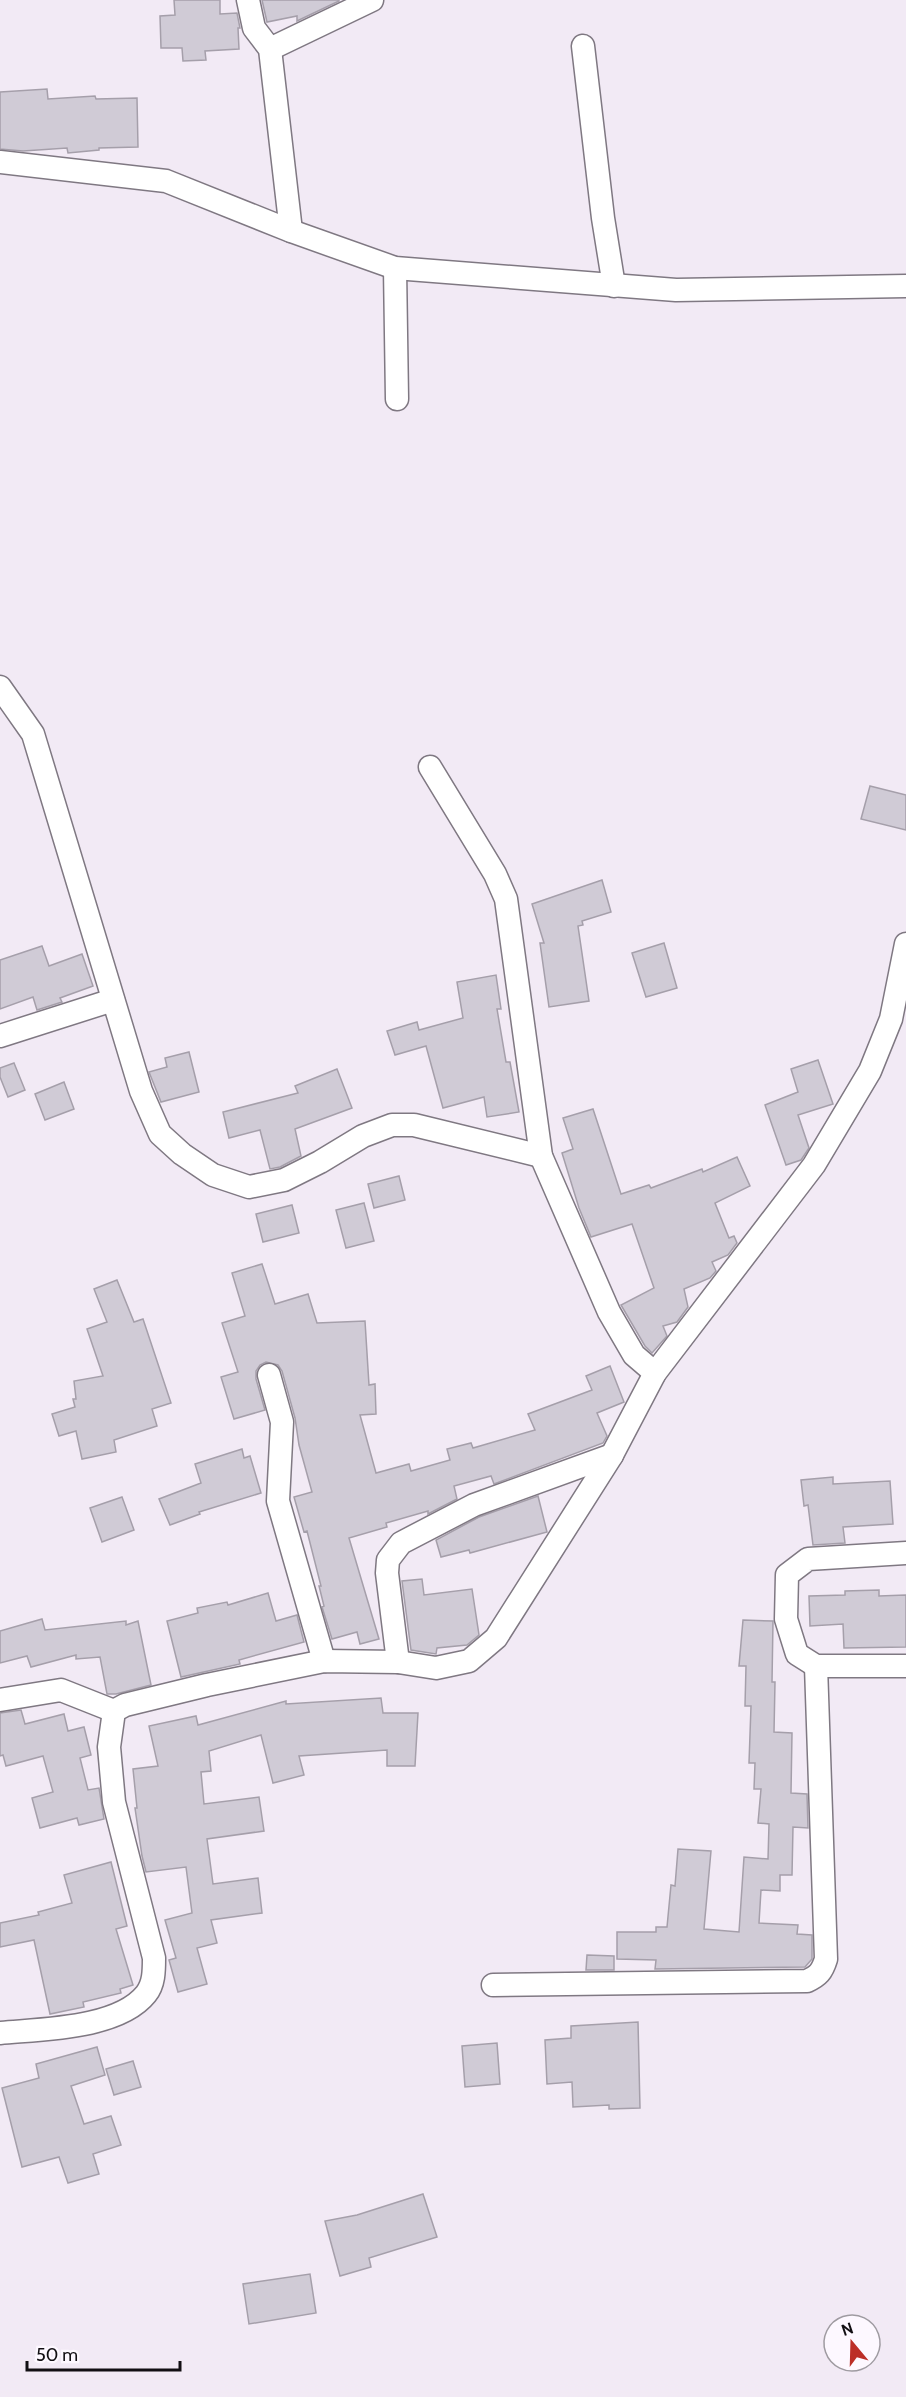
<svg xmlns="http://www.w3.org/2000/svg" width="906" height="2397" font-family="Cabin,sans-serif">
	<rect width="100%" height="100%" fill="#f2eaf5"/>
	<g fill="#d0cbd6" stroke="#a59faa" stroke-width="1.5">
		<path d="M174 0H220V14L237 13 240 28H238L239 49 205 51 206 60 183 61 182 48H161L160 16 175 15Z"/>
		<path d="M262 0H339V1L297 21V16L267 22Z"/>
		<path d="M47 89 48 99 95 96 96 99 137 98 138 147 99 148V150L68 153 67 148 23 151 0 149V92Z"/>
		<path d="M870 786 906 795V830L861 819Z"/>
		<path d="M602 880 611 912 582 921 583 925 578 926 589 1001 549 1007 540 943H544L532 904Z"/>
		<path d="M664 943 677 988 646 997 632 953Z"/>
		<path d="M42 946 49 966 82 954 93 986 60 998 62 1002 37 1010 33 997 0 1009V960Z"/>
		<path d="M496 975 501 1009H497L506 1062H510L519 1112 487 1117 484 1097 443 1108 426 1046 395 1055 387 1031 417 1022 419 1030 463 1018 457 982Z"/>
		<path d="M189 1052 199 1092 161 1102 149 1072 167 1067 165 1058Z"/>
		<path d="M818 1060 833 1104 798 1115 809 1148 801 1160 786 1165 765 1105 798 1092 791 1069Z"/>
		<path d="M14 1063 25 1090 8 1097 0 1077V1068Z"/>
		<path d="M337 1069 352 1108 295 1129 301 1156 280 1167 270 1169 260 1130 229 1138 223 1112 298 1093 295 1086Z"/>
		<path d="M64 1082 74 1109 45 1120 35 1094Z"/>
		<path d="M593 1109 621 1194 649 1185 651 1188 702 1169 703 1172 737 1157 750 1186 715 1203 729 1238 734 1236 737 1243 728 1255 712 1262 716 1271 710 1278 684 1289 688 1307 677 1322 663 1326 667 1336 652 1353 645 1346 621 1305 654 1288 632 1224 591 1237 579 1208 562 1153 573 1149 563 1118Z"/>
		<path d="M399 1176 405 1200 374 1208 368 1184Z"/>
		<path d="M364 1203 374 1241 346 1248 336 1210Z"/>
		<path d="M292 1205 299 1233 263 1242 256 1214Z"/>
		<path d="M262 1264 275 1304 308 1294 317 1323 365 1321 369 1385 375 1384 376 1414 360 1415 376 1473 409 1464 411 1471 450 1460 447 1449 471 1443 473 1448 535 1430 528 1414 592 1390 586 1376 610 1366 624 1402 597 1413 607 1436 603 1443 494 1484 491 1476 454 1486 457 1499 428 1514V1511L386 1523 387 1527 349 1538 379 1639 360 1644 357 1632 332 1639 322 1607 324 1606 319 1586H321L307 1531 304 1532 294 1497 312 1492 299 1445 295 1418 282 1371 278 1365 266 1362 260 1365 256 1371V1379L265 1410 234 1419 221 1377 238 1372 222 1323 245 1316 232 1273Z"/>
		<path d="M117 1280 134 1322 143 1319 171 1403 152 1409 157 1426 114 1440 116 1452 82 1459 76 1431 59 1436 52 1414 75 1407 73 1399H76L74 1381 103 1376 87 1329 107 1322 94 1289Z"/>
		<path d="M242 1449 244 1458 250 1456 261 1493 199 1512 200 1514 170 1525 159 1499 201 1483 195 1464Z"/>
		<path d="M833 1477V1484L890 1481 893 1524 843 1527 845 1543 813 1545 808 1505 804 1506 801 1480Z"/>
		<path d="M538 1496 547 1532 470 1553 469 1550 441 1557 436 1540 479 1517Z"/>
		<path d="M122 1497 134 1530 102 1542 90 1508Z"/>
		<path d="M422 1579 424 1595 472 1589 479 1635 467 1645 437 1648 436 1654 411 1650 402 1581Z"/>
		<path d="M879 1590V1596L906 1595V1647L844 1648 843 1624 810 1626 809 1596 845 1595V1591Z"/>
		<path d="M268 1593 276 1621 297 1615 304 1642 239 1660 240 1664 181 1677 167 1621 198 1613 197 1608 227 1602 228 1605Z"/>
		<path d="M42 1619 45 1630 126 1621V1625L138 1621 151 1685 116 1694H107L100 1657 76 1659V1655L31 1667 27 1656 0 1663V1631Z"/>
		<path d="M743 1620 773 1621 772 1682H775L774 1732 792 1733 791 1793 807 1794 808 1828 793 1827 792 1875H780V1891L761 1890 759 1923 798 1925 797 1934 812 1935V1959L805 1967 655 1969 656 1960 617 1959V1932H656V1927H667L671 1885 675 1886 678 1849 711 1851 704 1929 739 1932 744 1857 768 1859 769 1824 758 1823 761 1789H754L755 1763H749L751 1706H745L746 1666H739Z"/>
		<path d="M381 1698 383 1713H418L415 1766H387V1750L299 1756 304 1775 273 1783 261 1735 209 1751 211 1771 201 1772 204 1804 259 1797 264 1831 207 1839 213 1884 258 1878 262 1913 211 1920 217 1943 197 1948 207 1984 178 1992 169 1960 176 1958 165 1920 192 1913 186 1867 146 1872 142 1856 135 1808H137L133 1769 158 1766 149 1726 196 1716 198 1725 286 1701V1704Z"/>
		<path d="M21 1710 25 1724 64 1714 68 1731 84 1727 91 1755 80 1758 88 1790 99 1788 104 1819 79 1825 77 1818 40 1828 32 1798 53 1792 43 1756 6 1766 3 1755 0 1756V1713Z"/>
		<path d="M111 1862 127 1926 116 1929 133 1985 120 1989 121 1993 83 2002 84 2007 50 2014 34 1940 0 1947V1923L39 1915 38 1912 72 1903 64 1875Z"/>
		<path d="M587 1955 614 1956V1970H586Z"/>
		<path d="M638 2022 640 2108 609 2109V2105L573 2107 572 2082 547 2084 545 2040 571 2038V2026Z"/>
		<path d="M497 2043 500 2084 465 2087 462 2046Z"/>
		<path d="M97 2047 105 2075 71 2086 84 2124 111 2116 121 2145 93 2154 99 2174 68 2183 59 2157 22 2167 2 2088 39 2078 36 2064Z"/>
		<path d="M133 2061 141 2087 114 2095 106 2069Z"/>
		<path d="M423 2194 437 2237 369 2258 371 2267 340 2276 325 2221 357 2215Z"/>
		<path d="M310 2274 316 2313 249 2324 243 2284Z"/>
	</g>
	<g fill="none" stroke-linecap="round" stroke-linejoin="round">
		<defs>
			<g id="street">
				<path d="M248 0 254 28 270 49 291 231"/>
				<path d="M583 46 603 218 614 286"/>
				<path d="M270 49 372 0"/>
				<path d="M0 162 166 181 291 231 395 268 676 290 906 286"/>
				<path d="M395 268 397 399"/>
				<path d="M0 687 33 734 141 1091 160 1134 182 1154 213 1175 249 1187 284 1180 320 1162 363 1136 392 1125H414L541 1156"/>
				<path d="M430 767 495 874 506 899 541 1156 609 1312 634 1355 655 1373"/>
				<path d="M0 1036 113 1000"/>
				<path d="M269 1375 282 1422 278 1501 324 1661"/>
				<path d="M906 1553 808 1559 787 1575 786 1619 797 1654 816 1666H906"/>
				<path d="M398 1662 387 1573 388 1560 401 1543 474 1505 612 1455"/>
				<path d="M0 1700 61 1690 114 1711"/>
				<path d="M493 1985 807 1981C818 1976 822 1972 826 1959L816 1666"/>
				<path d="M0 2033C41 2029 118 2029 146 1994 154 1984 154 1971 154 1958L114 1802 109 1747 114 1711 125 1705 207 1685 324 1661 398 1662 436 1668 469 1661 496 1638 612 1455 655 1373 814 1165 870 1071 891 1019 906 944"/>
			</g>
		</defs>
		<use href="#street" stroke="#7f7882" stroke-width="25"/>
		<use href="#street" stroke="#fff" stroke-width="22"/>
	</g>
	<g transform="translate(852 2343) rotate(341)"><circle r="28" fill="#fdf8ff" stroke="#9f9ba1" stroke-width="1.5"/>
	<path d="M0-4.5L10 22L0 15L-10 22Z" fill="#bc2e27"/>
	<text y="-9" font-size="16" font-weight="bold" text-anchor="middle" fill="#120f13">N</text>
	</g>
	<path d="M27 2361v9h153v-9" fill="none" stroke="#120f13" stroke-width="3"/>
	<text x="36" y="2361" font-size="18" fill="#120f13" stroke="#fdf8ff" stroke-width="4.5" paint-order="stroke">50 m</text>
</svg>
